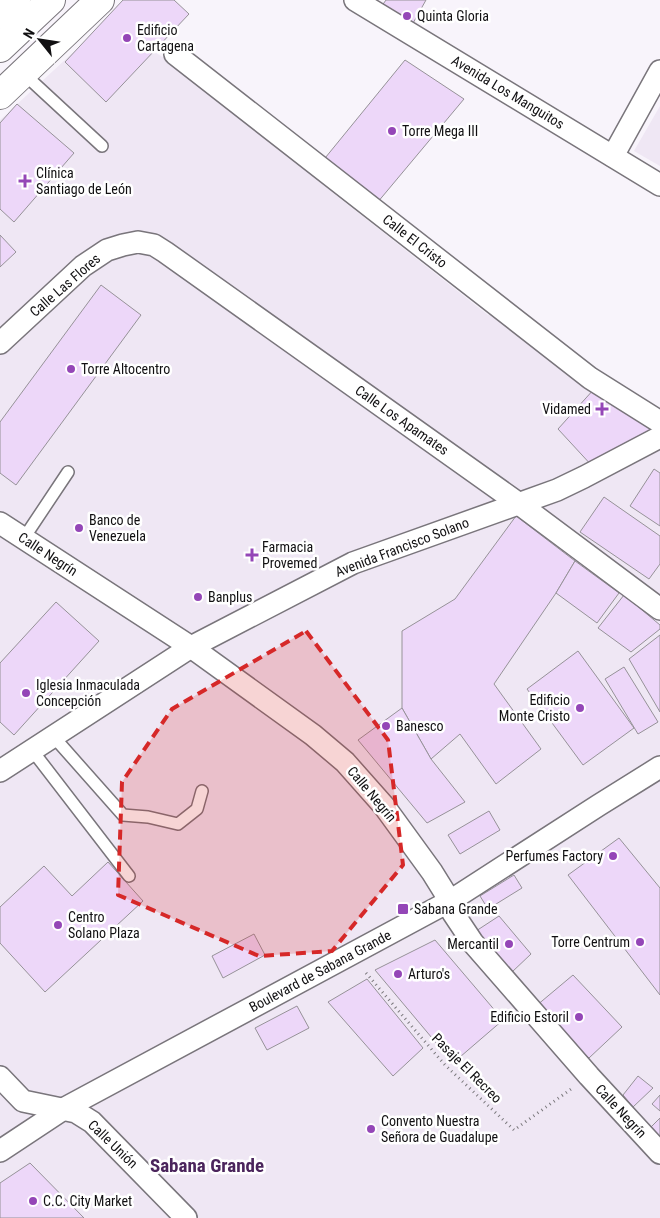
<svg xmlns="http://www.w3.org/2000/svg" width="660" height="1218" font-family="'Roboto Condensed',sans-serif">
	<rect width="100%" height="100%" fill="#f8f4fb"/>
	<g fill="#efe7f4">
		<path d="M107 21 184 71 342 200 488 315 497 308 660 442V1218H0V120Z"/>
		<path d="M660 106V166L634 151Z"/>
	</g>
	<g fill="#edd7f9" stroke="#969298">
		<path d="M123 0H174L189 14 106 102 65 62Z"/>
		<path d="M386 0H426L412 25 381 7Z"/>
		<path d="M405 60 464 99 377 203 321 163Z"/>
		<path d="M17 104 74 153 14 222 0 209V123Z"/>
		<path d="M0 235 16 252 0 267Z"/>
		<path d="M101 285 141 315 16 485 0 473V422Z"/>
		<path d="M595 388 658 430 594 468 558 429Z"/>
		<path d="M654 469 660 473V526L630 506Z"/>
		<path d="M604 497 660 536V564L649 579 580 532Z"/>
		<path d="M516 516 575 561 556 593 494 684 541 749 496 784 460 734 431 759 402 708V631L455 599Z"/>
		<path d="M575 561 619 593 597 623 556 593Z"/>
		<path d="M624 595 660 625V629L631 652 598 628Z"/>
		<path d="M56 602 99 641 14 735 0 722V663Z"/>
		<path d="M660 635V712L629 659Z"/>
		<path d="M578 651 634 728 583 765 527 689Z"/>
		<path d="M624 667 658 722 638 734 605 679Z"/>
		<path d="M402 708 431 759 465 802 427 823 358 740Z"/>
		<path d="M489 811 500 830 460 854 448 835Z"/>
		<path d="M619 838 660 888V995L568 875Z"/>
		<path d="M108 862 143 901 45 992 0 943V907L44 866 72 896Z"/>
		<path d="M514 875 522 888 488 909 480 896Z"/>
		<path d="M499 916 531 954 512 972 476 931Z"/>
		<path d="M254 934 265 955 223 978 212 956Z"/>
		<path d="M435 940 503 1020 453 1063 375 970Z"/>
		<path d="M573 975 622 1027 589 1058 536 1006Z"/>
		<path d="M367 979 423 1048 393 1076 328 1002Z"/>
		<path d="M297 1006 309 1028 267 1050 255 1028Z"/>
		<path d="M638 1076 653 1088 633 1107 623 1095Z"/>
		<path d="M660 1095V1111L652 1104Z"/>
		<path d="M660 1118V1137L650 1128Z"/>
		<path d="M30 1163 84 1218H0V1183Z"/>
	</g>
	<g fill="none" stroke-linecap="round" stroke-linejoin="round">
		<defs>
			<g id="lane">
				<path d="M23 73 102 146"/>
				<path d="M24 538 68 472"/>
				<path d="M53 736 123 815 148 817 178 824 197 809 202 791"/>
				<path d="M32 750 129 876"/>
			</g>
			<g id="street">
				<path d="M355 0 660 185"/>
				<path d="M175 54 590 378 660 422"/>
				<path d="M613 156 660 71"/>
				<path d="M0 343 83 266 107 250 123 245 138 242 154 245 165 252 518 503 660 609"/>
				<path d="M0 523 191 647 313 735 345 762 384 806 432 872 450 901 453 913 473 943 589 1076 660 1153"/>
				<path d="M0 771 191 647 353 563 557 490 584 477 660 437"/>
				<path d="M0 1077 23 1101 76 1112 92 1122 186 1218"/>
				<path d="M0 1151 65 1108 450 901 599 805 660 767"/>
			</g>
			<path id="secondary" d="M0 95 100 0"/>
			<g id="primary">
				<path d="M0 15 16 0"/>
				<path d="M0 48 51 0"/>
			</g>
		</defs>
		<use href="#lane" stroke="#79757b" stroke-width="14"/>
		<use href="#street" stroke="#79757b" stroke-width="24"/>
		<use href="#secondary" stroke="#79757b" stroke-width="30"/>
		<use href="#primary" stroke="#79757b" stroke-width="30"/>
		<path stroke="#7b797d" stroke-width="3" stroke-dasharray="1 4" stroke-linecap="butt" d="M366 973 445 1065 514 1130 574 1087"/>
		<use href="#lane" stroke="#fff" stroke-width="11"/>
		<use href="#street" stroke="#fff" stroke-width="21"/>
		<use href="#secondary" stroke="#fff" stroke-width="28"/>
		<use href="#primary" stroke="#fff" stroke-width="28"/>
	</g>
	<path fill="#d62828" fill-opacity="0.2" stroke="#d62828" stroke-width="4" stroke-dasharray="10 6" stroke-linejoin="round" d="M306 631 388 740 403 865 332 951 259 956 118 895 122 782 172 709Z"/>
	<g fill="#9446b7" stroke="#fff" stroke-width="2">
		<circle cx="407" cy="16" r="5"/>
		<circle cx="127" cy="38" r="5"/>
		<circle cx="392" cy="131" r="5"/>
		<path d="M22.5 173.5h5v5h5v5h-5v5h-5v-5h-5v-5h5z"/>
		<circle cx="71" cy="369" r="5"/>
		<path d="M599.5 401.5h5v5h5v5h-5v5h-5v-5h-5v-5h5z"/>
		<circle cx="79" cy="528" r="5"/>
		<path d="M249.5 547.5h5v5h5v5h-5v5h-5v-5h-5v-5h5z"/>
		<circle cx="198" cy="597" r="5"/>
		<circle cx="26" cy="693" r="5"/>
		<circle cx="580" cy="708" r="5"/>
		<circle cx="386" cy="726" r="5"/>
		<circle cx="613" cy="856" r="5"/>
		<rect x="397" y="903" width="12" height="12" rx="2.5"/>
		<circle cx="58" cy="925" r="5"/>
		<circle cx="640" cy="942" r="5"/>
		<circle cx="509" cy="944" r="5"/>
		<circle cx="398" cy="974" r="5"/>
		<circle cx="579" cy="1017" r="5"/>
		<circle cx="371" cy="1129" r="5"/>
		<circle cx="33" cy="1201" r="5"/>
	</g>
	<g text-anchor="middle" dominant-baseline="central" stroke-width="5" stroke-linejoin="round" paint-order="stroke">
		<g font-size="14" fill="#111012" stroke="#fff" text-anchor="start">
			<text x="417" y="16">Quinta Gloria</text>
			<text x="137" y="30">Edificio<tspan x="137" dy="16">Cartagena</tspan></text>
			<text x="402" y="131">Torre Mega III</text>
			<text x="36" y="173">Clínica<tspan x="36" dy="16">Santiago de León</tspan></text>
			<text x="81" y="369">Torre Altocentro</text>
			<text x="591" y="409" text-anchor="end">Vidamed</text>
			<text x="89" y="520">Banco de<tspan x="89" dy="16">Venezuela</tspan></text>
			<text x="262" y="547">Farmacia<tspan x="262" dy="16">Provemed</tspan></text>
			<text x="208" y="597">Banplus</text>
			<text x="36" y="685">Iglesia Inmaculada<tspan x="36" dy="16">Concepción</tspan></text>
			<text x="570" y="700" text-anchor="end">Edificio<tspan x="570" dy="16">Monte Cristo</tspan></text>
			<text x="396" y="726">Banesco</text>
			<text x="603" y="856" text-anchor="end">Perfumes Factory</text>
			<text x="414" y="909">Sabana Grande</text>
			<text x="68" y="917">Centro<tspan x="68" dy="16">Solano Plaza</tspan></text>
			<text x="630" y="942" text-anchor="end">Torre Centrum</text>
			<text x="499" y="944" text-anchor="end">Mercantil</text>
			<text x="408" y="974">Arturo's</text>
			<text x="569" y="1017" text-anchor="end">Edificio Estoril</text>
			<text x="381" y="1121">Convento Nuestra<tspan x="381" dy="16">Señora de Guadalupe</tspan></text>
			<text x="43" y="1201">C.C. City Market</text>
		</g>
		<g font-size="14" fill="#111012" stroke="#fff">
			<text transform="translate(508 92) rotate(31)">Avenida Los Manguitos</text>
			<text transform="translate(415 241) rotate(38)">Calle El Cristo</text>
			<text transform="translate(65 285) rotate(-41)">Calle Las Flores</text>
			<text transform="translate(402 420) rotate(35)">Calle Los Apamates</text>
			<text transform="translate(402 547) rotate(-21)">Avenida Francisco Solano</text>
			<text transform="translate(48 554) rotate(33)">Calle Negrín</text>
			<text transform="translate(372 794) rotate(50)">Calle Negrín</text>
			<text transform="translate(320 971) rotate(-28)">Boulevard de Sabana Grande</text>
			<text transform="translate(467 1068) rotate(45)">Pasaje El Recreo</text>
			<text transform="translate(621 1111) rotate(47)">Calle Negrín</text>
			<text transform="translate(113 1144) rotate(44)">Calle Unión</text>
		</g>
		<g font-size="19" font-weight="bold" fill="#4b255c" stroke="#fff">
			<text x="207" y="1165">Sabana Grande</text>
		</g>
	</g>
	<g transform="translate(40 40) rotate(300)" stroke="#ffffff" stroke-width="4" paint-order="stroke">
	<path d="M0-4L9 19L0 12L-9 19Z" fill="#111012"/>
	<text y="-8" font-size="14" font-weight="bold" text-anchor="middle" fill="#111012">N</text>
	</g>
</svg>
